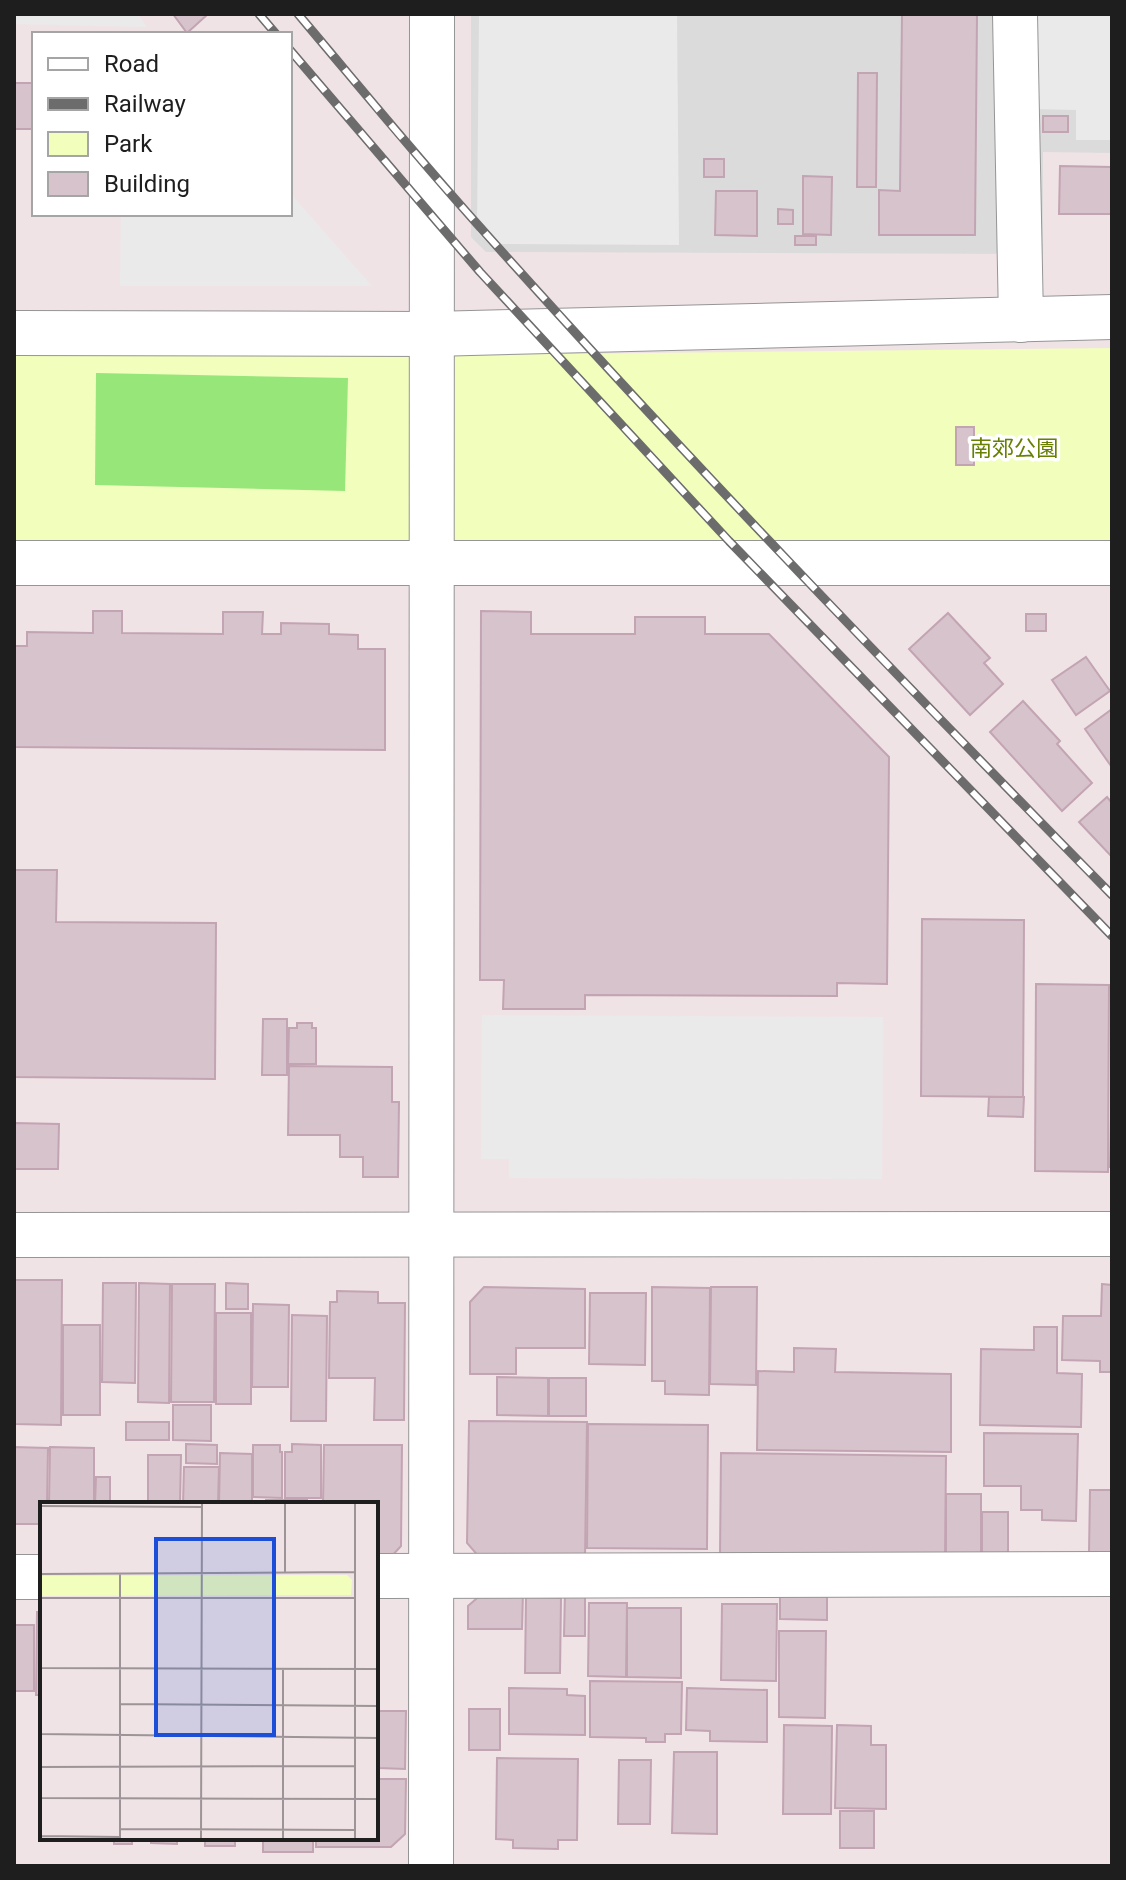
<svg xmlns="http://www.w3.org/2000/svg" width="1126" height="1880" font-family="Roboto,'Noto Sans JP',sans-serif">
	<rect width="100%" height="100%" fill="#f0e3e6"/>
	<path fill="#dcdbdc" d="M471 14H1112V153L1043 152V254L486 252 471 237Z"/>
	<path fill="#f1febc" d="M1112 348V545L14 544V356H375Z"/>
	<path fill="#97e67a" d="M96 373 348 378 345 491 95 485Z"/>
	<g fill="#eaeaea">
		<path d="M14 14H138L147 27 14 24Z"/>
		<path d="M479 14H677L679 245 489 244 477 232Z"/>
		<path d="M1032 14H1112V140H1076V110L1031 109Z"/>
		<path d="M290 193 372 286H120L121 214H290Z"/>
		<path d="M482 1015 883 1017 882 1179 509 1178V1159H481Z"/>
	</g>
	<g fill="#d7c3cc" stroke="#c3a4b2" stroke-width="2">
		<path d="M173 14H208L187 33Z"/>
		<path d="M902 14H977L975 235H879V190L900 191Z"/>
		<path d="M858 73H877L876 187H857Z"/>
		<rect x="14" y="83" width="20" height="46"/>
		<rect x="1043" y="116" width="25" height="16"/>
		<rect x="704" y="159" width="20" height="18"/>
		<path d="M1060 166 1112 167V214H1059Z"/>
		<path d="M803 176 832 177 831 235 803 234Z"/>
		<path d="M716 191H757V236L715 235Z"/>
		<path d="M778 209 793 210V224H778Z"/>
		<rect x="795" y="236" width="21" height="9"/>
		<rect x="956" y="427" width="18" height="38"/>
		<path d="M93 611H122V633L223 634V612H263L262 634H281V623L329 624V634L358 635V649H385V750L14 747V646H27V632L93 633Z"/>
		<path d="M481 611 531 612V634H635V617H705V634H769L889 757 887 984 837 983V996L585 995V1009H503L504 980H480Z"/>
		<path d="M948 613 990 658 984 663 1003 684 970 715 909 649Z"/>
		<rect x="1026" y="614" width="20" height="17"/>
		<path d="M1086 657 1110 691 1076 715 1052 680Z"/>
		<path d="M1023 701 1060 741 1057 744 1092 783 1062 811 990 732Z"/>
		<path d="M1112 709V765L1111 766 1085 729Z"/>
		<path d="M1107 797 1112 803V857L1079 822Z"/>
		<path d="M14 870H57L56 922 216 923 215 1079 14 1077Z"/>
		<path d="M922 919 1024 920 1023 1097 921 1096Z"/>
		<path d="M1036 984 1109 985 1108 1172 1035 1171Z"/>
		<path d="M263 1019H287V1075H262Z"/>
		<path d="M297 1023H312V1028H316V1064H288L289 1028H297Z"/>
		<path d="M289 1066 392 1067V1102H399L398 1177H363V1157H340V1135H288Z"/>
		<path d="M989 1097H1024L1023 1117 988 1116Z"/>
		<path d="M1111 1115H1112V1167H1110Z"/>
		<path d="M14 1123 59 1124 58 1169H14Z"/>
		<path d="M14 1280H62L61 1425 14 1424Z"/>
		<path d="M103 1283H136L135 1383 102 1382Z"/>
		<path d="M139 1283 170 1284 169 1403 138 1402Z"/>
		<path d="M226 1283 248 1284V1309H226Z"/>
		<path d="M172 1284H215L214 1402H171Z"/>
		<path d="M1102 1284 1112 1285V1372H1100V1361L1062 1360 1063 1316H1101Z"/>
		<path d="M484 1287 585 1289V1348H516V1374H470V1302Z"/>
		<path d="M652 1287 710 1288 709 1395 665 1394V1381H652Z"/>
		<path d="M711 1287H757L756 1385 710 1384Z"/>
		<path d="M337 1291 378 1292V1303H405L404 1420H374L375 1378H329L330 1302H337Z"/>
		<path d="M590 1293H646L645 1365 589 1364Z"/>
		<path d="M253 1304 289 1305 288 1387H252Z"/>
		<rect x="216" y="1313" width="35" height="91"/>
		<path d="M292 1315 327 1316 326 1421H291Z"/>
		<rect x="63" y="1325" width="37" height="90"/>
		<path d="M1034 1327H1057V1373L1082 1374 1081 1427 980 1425 981 1349 1034 1350Z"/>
		<path d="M794 1348 836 1349 835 1372 951 1374V1452L757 1450 758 1371 794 1372Z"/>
		<path d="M497 1377 548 1378V1416L497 1415Z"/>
		<rect x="549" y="1378" width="37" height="38"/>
		<path d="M173 1405H211V1441L173 1440Z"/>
		<path d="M469 1421 587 1422 585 1559 480 1558 467 1543Z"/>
		<rect x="126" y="1422" width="43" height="18"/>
		<path d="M588 1424 708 1425 707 1549 587 1548Z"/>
		<path d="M984 1433 1078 1434 1076 1521 1042 1520V1510H1021V1486H984Z"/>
		<path d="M186 1444 217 1445V1464L186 1463Z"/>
		<path d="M292 1444 321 1445V1498H285V1452H292Z"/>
		<path d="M253 1445H280V1452H282V1498L253 1497Z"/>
		<path d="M324 1445H402L401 1546 390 1558 376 1557V1504H323Z"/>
		<path d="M14 1447 48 1448 47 1504H42V1524H14Z"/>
		<path d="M50 1447 94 1448V1504H49Z"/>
		<path d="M220 1453 252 1454V1504H219Z"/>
		<path d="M721 1453 946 1456 945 1558 720 1555Z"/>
		<path d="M148 1455H181L180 1504H148Z"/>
		<path d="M184 1467H219L218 1504H183Z"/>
		<path d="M96 1477H110V1504H95Z"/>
		<path d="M1090 1490H1112V1554L1089 1553Z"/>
		<path d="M946 1494H981V1557L946 1556Z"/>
		<rect x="266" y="1500" width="41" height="4"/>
		<rect x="982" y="1512" width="26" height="46"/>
		<path d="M565 1591H585V1636H564Z"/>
		<path d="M484 1592H523L522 1629H468V1606Z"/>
		<path d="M780 1596H827V1620L780 1619Z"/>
		<path d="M526 1597 561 1598 560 1673H525Z"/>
		<path d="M589 1603H627L626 1677 588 1676Z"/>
		<path d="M722 1604H777L776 1681 721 1680Z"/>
		<path d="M627 1608H681V1678L627 1677Z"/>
		<path d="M37 1612H42V1695H36Z"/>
		<rect x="14" y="1625" width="20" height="66"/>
		<path d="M779 1631H826L825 1718 779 1717Z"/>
		<path d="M590 1681 682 1682 681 1734H665V1742H646V1738L590 1737Z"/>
		<path d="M509 1688 567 1689V1695L585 1696V1735L509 1734Z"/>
		<path d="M687 1688 767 1690V1742L710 1741V1731L686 1730Z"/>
		<rect x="469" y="1709" width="31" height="41"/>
		<path d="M379 1711H406L405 1769 379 1768Z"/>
		<path d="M784 1725 832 1726 831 1814H783Z"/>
		<path d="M837 1725 871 1726V1745H886V1809L835 1808Z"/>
		<path d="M674 1752H717V1834L672 1833Z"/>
		<path d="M497 1758 578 1759 577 1840H558V1849L513 1848V1840L496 1839Z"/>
		<path d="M619 1760H651L650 1824H618Z"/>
		<path d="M376 1779H406L405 1834 391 1847H316V1838H376Z"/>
		<rect x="14" y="1789" width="1" height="46"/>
		<rect x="840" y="1811" width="34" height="37"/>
		<rect x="114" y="1838" width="18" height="6"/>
		<path d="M151 1838H177V1844L151 1843Z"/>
		<rect x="205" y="1838" width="30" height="8"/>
		<rect x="263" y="1838" width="50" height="14"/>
	</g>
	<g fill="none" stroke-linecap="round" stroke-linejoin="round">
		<defs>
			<g id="minor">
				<path d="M1015 14 1021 320"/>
				<path d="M14 333 432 334 1112 317"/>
				<path d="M14 563H1112"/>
				<path d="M14 1235 1112 1234"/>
				<path d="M376 1576 1112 1574"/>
				<path d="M14 1577H42"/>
				<path d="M431 1866 432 14"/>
			</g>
		</defs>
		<use href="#minor" stroke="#959595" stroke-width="46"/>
		<use href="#minor" stroke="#fff" stroke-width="44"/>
		<defs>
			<g id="rail">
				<path d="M259 14 276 34"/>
				<path d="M298 14C358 85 417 157 479 226 683 455 897 676 1112 895"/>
				<path d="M290 50 480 272 729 541 1112 936"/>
			</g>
		</defs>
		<use href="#rail" stroke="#6c6c6c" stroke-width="9"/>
		<use href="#rail" stroke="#fff" stroke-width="6" stroke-dasharray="18" stroke-linecap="butt"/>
	</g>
	<g text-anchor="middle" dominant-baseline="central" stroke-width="7" stroke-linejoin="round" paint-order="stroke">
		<g font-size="22" fill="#678003" stroke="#fff">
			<text x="1014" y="448">南郊公園</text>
		</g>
	</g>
	<g transform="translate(40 1502)">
		<rect width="338" height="338" fill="#f0e3e6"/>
		<path d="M307 73 312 78 311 93 0 94V74Z" fill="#f1febc"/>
		<path fill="none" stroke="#9c9496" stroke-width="2" d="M245 1V70M315 1V337M0 4 162 5M0 72 315 70M0 96H315M0 166 338 167M80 202 338 204M0 232 338 236M0 265 315 264M0 296 338 297M80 327 315 328M1 334 80 335M1 337V72M80 337V72M161 337 162 1M243 337V166"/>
		<path fill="#1d4ed8" fill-opacity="0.15" stroke="#1d4ed8" stroke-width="4" d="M116 37H234V233H116Z"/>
		<rect width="338" height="338" fill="none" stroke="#1e1e1e" stroke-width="4"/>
	</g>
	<rect width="1126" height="1880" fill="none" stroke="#1e1e1e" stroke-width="32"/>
	<rect x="32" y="32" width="260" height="184" fill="#ffffff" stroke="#a5a5a5" stroke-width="2"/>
	<rect x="48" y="58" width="40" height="12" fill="#ffffff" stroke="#a5a5a5" stroke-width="2"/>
	<text x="104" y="72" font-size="24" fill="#1e1e1e">Road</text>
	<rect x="48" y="98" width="40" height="12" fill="#6c6c6c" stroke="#a5a5a5" stroke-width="2"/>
	<text x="104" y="112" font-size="24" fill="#1e1e1e">Railway</text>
	<rect x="48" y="132" width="40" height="24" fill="#f1febc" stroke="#a5a5a5" stroke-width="2"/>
	<text x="104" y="152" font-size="24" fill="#1e1e1e">Park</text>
	<rect x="48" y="172" width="40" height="24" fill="#d7c3cc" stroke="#a5a5a5" stroke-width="2"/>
	<text x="104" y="192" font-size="24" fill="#1e1e1e">Building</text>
</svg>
